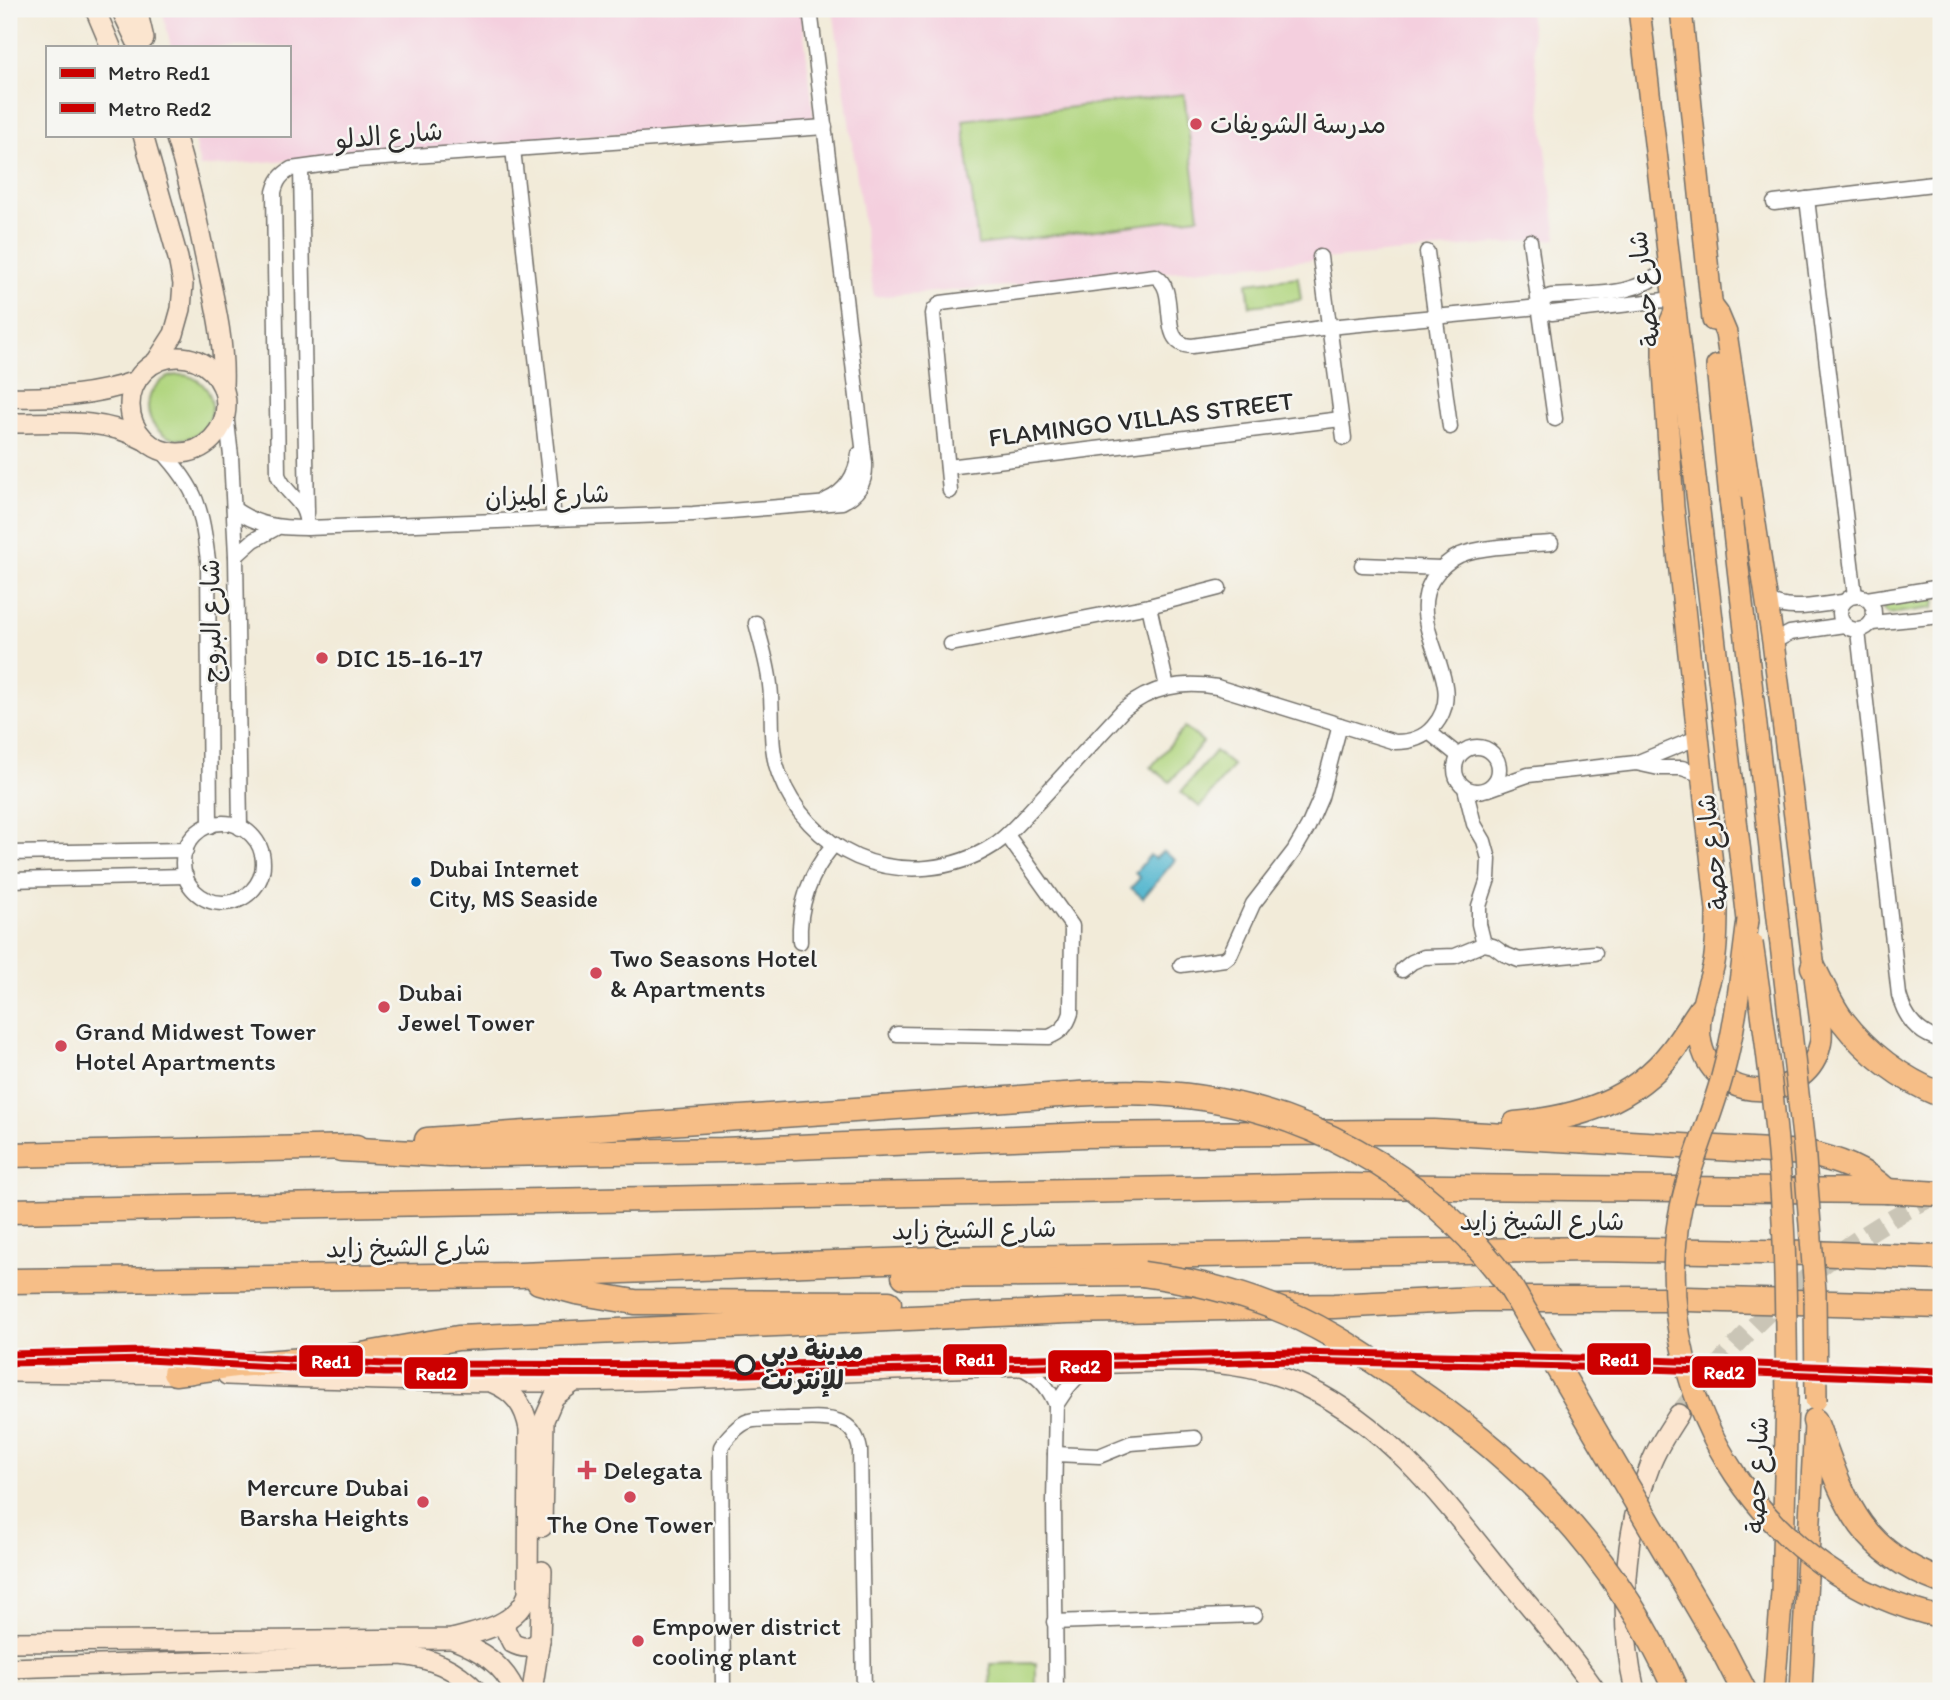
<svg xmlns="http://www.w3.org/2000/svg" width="1950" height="1700" font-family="Itim,'Playpen Sans Arabic',sans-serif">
	<rect width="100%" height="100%" fill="#f6f6f2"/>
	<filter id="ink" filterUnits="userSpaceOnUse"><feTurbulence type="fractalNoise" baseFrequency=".0143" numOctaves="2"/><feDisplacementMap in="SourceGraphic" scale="14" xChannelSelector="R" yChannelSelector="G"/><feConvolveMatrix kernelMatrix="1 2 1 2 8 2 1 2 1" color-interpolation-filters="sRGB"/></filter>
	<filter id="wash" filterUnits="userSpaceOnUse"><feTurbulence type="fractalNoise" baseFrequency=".00686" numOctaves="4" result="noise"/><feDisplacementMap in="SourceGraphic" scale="28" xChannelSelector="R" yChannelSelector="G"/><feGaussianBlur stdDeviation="1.57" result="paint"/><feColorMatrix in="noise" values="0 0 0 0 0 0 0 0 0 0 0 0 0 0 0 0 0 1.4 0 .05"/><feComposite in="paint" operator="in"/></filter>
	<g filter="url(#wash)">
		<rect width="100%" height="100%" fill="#f2ebd9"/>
		<g fill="#f4cfde">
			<path d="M162 9H801L814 118 200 167 193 135H289V47H171Z"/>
			<path d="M833 9H1529L1557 239 874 297Z"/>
		</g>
		<g fill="#b0d57e" stroke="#6e8054" stroke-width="2">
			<path d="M1184 94 1199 217 978 245 963 120Z"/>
			<path d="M1298 277 1301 300 1250 306 1247 283Z"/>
			<circle cx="180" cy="407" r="32"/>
			<path d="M1929 597 1936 600 1933 608 1889 614 1883 609 1886 603Z"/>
			<path d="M1185 727 1203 742 1170 782 1151 767Z"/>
			<path d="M1215 751 1233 766 1200 807 1181 792Z"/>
			<path d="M1036 1663V1691H991L990 1664Z"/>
		</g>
		<path fill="#4eb4cd" stroke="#3c707c" stroke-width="2" d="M1163 851 1175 860 1143 898 1131 888 1140 878 1135 873 1150 855 1155 859Z"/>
	</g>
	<g filter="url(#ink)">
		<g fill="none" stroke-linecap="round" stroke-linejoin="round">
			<path stroke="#cac5b6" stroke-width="19" stroke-dasharray="19 10" stroke-linecap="butt" d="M1679 1414C1748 1321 1834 1243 1940 1193"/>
			<defs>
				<g id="street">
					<path d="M513 149 554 519"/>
					<path d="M301 168 307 513"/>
					<path d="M1807 199 1855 596"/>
					<path d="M1774 203 1941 183"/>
					<path d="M1530 241 1555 419"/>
					<path d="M1427 252 1450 427"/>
					<path d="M1320 257 1344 438"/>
					<path d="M1539 307 1546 298 1551 296C1598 293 1631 298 1669 268"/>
					<path d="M226 413 231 456 236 556 240 828"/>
					<path d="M161 450C198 490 201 507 208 560L210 826"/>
					<path d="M948 467 1341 419"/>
					<path d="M950 491 933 314 934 310 941 303 1155 276C1181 290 1155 345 1192 346L1329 327 1539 307 1543 311 1552 313 1673 299"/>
					<path d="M827 500C847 491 856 475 859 454"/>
					<path d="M234 509C258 526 279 528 307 528L693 514 842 502C859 494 866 482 865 463L810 9"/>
					<path d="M307 528C306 498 288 499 278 475L274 192C277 180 281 175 291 169L357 160 825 127"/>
					<path d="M236 556 254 540 276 528"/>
					<path d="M1362 565 1441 568"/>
					<circle cx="1857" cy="613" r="17"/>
					<path d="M1766 599C1787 614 1820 604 1843 602"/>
					<path d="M1867 599 1941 587"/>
					<path d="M1149 606 1167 687"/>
					<path d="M756 623C761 643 768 664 770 685 774 715 768 744 779 774 793 811 821 841 857 857 901 876 954 871 994 845 1012 833 1025 815 1040 800 1068 770 1095 740 1123 710 1151 687 1181 681 1217 687L1395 742C1410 742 1423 739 1433 727 1473 684 1403 629 1432 580 1439 569 1449 560 1460 555 1482 546 1526 545 1551 543"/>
					<path d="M1872 623 1941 616"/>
					<path d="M1858 631 1899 995C1905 1018 1918 1034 1941 1040"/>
					<path d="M1773 642 1790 633 1844 625"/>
					<path d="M951 644 1149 606 1219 588"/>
					<path d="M1429 732 1459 756"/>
					<circle cx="1477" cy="769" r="22"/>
					<path d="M1636 763 1699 737"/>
					<path d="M1465 788 1474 824 1484 841 1489 859 1488 879 1479 906V924L1484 944"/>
					<path d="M1489 789 1528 775 1636 763 1659 768H1682L1703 775"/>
					<circle cx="223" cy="863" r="40"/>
					<path d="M9 853 186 850"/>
					<path d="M9 880 186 876"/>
					<path d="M800 942C798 904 810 873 834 844"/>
					<path d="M1181 965 1225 959 1230 955 1253 904 1294 851 1308 827 1321 797 1340 725"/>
					<path d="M1402 970 1412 962 1424 957 1455 956 1484 944 1493 946 1504 954 1519 960 1595 953"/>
					<path d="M897 1034 1049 1037C1061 1032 1067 1026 1071 1013L1072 926 1007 835"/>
					<path d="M1019 1367C1037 1374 1049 1387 1056 1405"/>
					<path d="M1055 1454 1099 1456 1131 1443 1195 1438"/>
					<path d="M1054 1622 1255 1615"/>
					<path d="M723 1691 721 1447C726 1438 739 1424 749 1421 761 1418 776 1420 788 1419 819 1419 853 1411 860 1450L864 1691"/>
					<path d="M1056 1691 1054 1502 1056 1405 1068 1387 1076 1378 1097 1365"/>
				</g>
				<g id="secondary">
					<path d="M95 9 111 47"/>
					<path d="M121 9 139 47"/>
					<path d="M137 9 144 39"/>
					<path d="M143 135 178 258 183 284 181 309 174 334 156 362"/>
					<path d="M175 135C188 176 197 219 206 262 215 303 225 344 223 386"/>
					<circle cx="178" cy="405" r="48"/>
					<path d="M9 397C53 398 93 396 136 381"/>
					<path d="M9 423C56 423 102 417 144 440"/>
					<path d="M9 1372 190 1374"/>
					<path d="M227 1375C371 1380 515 1385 659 1380 795 1375 931 1367 1067 1365 1148 1363 1231 1351 1306 1387 1390 1427 1445 1502 1502 1573 1534 1612 1568 1650 1596 1691"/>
					<path d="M542 1527 544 1420 554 1397 574 1382"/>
					<path d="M506 1621 505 1629 512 1643C523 1649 531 1649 540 1640"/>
					<path d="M452 1639C480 1650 503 1664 515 1691"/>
					<path d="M9 1642 452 1639C480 1632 518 1624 528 1594L529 1429C525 1407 515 1392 493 1383"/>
					<path d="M9 1668 401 1655C432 1658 455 1668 477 1691"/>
					<path d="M532 1691 540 1640 542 1571"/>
					<path d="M1635 1691C1618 1620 1623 1535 1650 1466 1657 1447 1668 1431 1679 1414"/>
				</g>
				<g id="primary">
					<path d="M1639 9 1748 920"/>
					<path d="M1681 9 1713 320"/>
					<path d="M1675 312 1663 340V355L1673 507 1717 910C1717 928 1717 945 1714 963 1707 995 1691 1024 1705 1056 1727 1106 1809 1099 1820 1045 1822 1039 1821 1031 1821 1024L1773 642 1726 333 1718 314 1712 306"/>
					<path d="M1717 366 1730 498"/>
					<path d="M1774 1691 1782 1592 1787 1398"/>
					<path d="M1801 1691 1815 1424"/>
				</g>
				<g id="highway">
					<path d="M1813 967C1822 984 1830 1004 1842 1020 1868 1054 1902 1079 1941 1095"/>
					<path d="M1515 1124C1577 1118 1633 1102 1673 1050 1683 1037 1692 1022 1701 1009"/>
					<path d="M427 1140 883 1108"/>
					<path d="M341 1149 449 1155 722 1150 1084 1135 1382 1132H1434L1807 1153C1838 1160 1864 1169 1887 1191"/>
					<path d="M9 1155 356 1147"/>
					<path d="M9 1211 1339 1186 1887 1191 1941 1194"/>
					<path d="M904 1276 1143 1274"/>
					<path d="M9 1281 519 1275 938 1259 1592 1249 1811 1253 1941 1258"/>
					<path d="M539 1282 576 1292 635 1302 889 1303"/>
					<path d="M175 1373 235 1365 356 1356 458 1338 1068 1311 1334 1306 1474 1299H1687L1941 1306"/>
					<path d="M1815 1421C1844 1499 1856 1550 1941 1581"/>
				</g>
			</defs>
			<use href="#street" stroke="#716e68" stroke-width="17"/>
			<use href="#secondary" stroke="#716e68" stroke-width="22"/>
			<use href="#primary" stroke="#716e68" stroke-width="24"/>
			<use href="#highway" stroke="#716e68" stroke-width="27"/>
			<use href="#street" stroke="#fff" stroke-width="14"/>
			<use href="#secondary" stroke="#fbe5cf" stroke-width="19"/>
			<use href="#primary" stroke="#f6be87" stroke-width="21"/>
			<use href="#highway" stroke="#f6be87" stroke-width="24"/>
			<defs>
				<g id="primary-bridge">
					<path d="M1730 498 1804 1146 1815 1291 1816 1400"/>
					<path d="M1748 920C1741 973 1736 1026 1722 1077 1708 1128 1684 1176 1677 1230 1655 1404 1766 1579 1941 1617"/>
					<path d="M1752 943C1767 1042 1780 1142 1784 1242 1786 1294 1786 1346 1787 1398"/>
				</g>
				<g id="highway-bridge">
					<path d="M883 1108C933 1104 983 1101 1032 1097 1073 1094 1114 1091 1155 1093 1298 1101 1427 1172 1511 1288L1722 1648 1744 1691"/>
					<path d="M1143 1274C1187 1280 1230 1290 1271 1306 1315 1323 1353 1347 1391 1373 1517 1455 1615 1552 1676 1691"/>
				</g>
			</defs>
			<use href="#primary-bridge" stroke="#716e68" stroke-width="24" stroke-linecap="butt"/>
			<use href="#highway-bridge" stroke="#716e68" stroke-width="27" stroke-linecap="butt"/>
			<use href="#primary-bridge" stroke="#f6be87" stroke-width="21"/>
			<use href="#highway-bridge" stroke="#f6be87" stroke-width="24"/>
			<defs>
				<path id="metro-1" d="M9 1354 147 1351 384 1364 745 1365 1295 1352 1623 1359 1941 1371"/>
				<path id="metro-2" d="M9 1363 147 1360 384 1373 745 1374 1295 1361 1623 1368 1941 1380"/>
			</defs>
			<use href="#metro-1" stroke="#f6f6f2" stroke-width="12"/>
			<use href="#metro-2" stroke="#f6f6f2" stroke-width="12"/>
			<use href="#metro-1" stroke="#c00" stroke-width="7"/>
			<use href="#metro-2" stroke="#c00" stroke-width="7"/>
		</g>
	</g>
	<g fill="#d1495b" stroke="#f6f6f2" stroke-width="2.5">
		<circle cx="1196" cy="124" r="7"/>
		<circle cx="322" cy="658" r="7"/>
		<circle cx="596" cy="973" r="7"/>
		<circle cx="384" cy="1007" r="7"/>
		<circle cx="61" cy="1046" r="7"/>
		<path d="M583.5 1459.5h7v7h7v7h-7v7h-7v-7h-7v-7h7z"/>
		<circle cx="630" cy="1497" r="7"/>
		<circle cx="423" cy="1502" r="7"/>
		<circle cx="638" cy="1641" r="7"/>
	</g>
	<circle fill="#0065bd" stroke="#f6f6f2" stroke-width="2.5" cx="416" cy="882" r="6"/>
	<circle fill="#f6f6f2" stroke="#2b2b2b" stroke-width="3.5" cx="745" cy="1365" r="9"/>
	<g text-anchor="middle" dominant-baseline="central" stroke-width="5" stroke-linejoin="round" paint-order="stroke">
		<g font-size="24" fill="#2b2b2b" stroke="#f6f6f2" text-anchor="start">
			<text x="429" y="868">Dubai Internet<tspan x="429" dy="30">City, MS Seaside</tspan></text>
		</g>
		<g font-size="26" fill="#2b2b2b" stroke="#f6f6f2" text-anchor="start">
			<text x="1210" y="124">مدرسة الشويفات</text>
			<text x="336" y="658">DIC 15-16-17</text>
			<text x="610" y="958">Two Seasons Hotel<tspan x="610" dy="30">&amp; Apartments</tspan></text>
			<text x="398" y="992">Dubai<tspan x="398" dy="30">Jewel Tower</tspan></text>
			<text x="75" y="1031">Grand Midwest Tower<tspan x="75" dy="30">Hotel Apartments</tspan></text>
			<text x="603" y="1470">Delegata</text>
			<text x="409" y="1487" text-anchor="end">Mercure Dubai<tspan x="409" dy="30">Barsha Heights</tspan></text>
			<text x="630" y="1524" text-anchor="middle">The One Tower</text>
			<text x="652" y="1626">Empower district<tspan x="652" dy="30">cooling plant</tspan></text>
		</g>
		<g font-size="26" fill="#2b2b2b" stroke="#f6f6f2">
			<text transform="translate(389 135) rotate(-5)">شارع الدلو</text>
			<text transform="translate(1644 289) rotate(-97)">شارع حصة</text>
			<text transform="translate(1141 419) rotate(-7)">FLAMINGO VILLAS STREET</text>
			<text transform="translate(547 495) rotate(-2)">شارع الميزان</text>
			<text transform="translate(211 621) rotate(-91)">شارع البروج</text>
			<text transform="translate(1712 852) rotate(-97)">شارع حصة</text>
			<text x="1542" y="1221">شارع الشيخ زايد</text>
			<text transform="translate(974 1229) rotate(-1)">شارع الشيخ زايد</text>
			<text transform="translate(408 1247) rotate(-1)">شارع الشيخ زايد</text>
			<text transform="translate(1757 1475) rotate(-88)">شارع حصة</text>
		</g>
		<g font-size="26" font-weight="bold" fill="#2b2b2b" stroke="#f6f6f2" text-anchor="start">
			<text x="761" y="1350">مدينة دبي<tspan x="761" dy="30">للإنترنت</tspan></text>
		</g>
	</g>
	<g stroke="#f6f6f2" stroke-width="2.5">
		<rect x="1586" y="1342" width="66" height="34" rx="7" fill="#c00"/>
		<rect x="942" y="1343" width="66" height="33" rx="7" fill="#c00"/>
		<rect x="298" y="1344" width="66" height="34" rx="7" fill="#c00"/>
		<rect x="1047" y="1349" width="66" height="34" rx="7" fill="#c00"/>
		<rect x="1691" y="1355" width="66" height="34" rx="7" fill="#c00"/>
		<rect x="403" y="1356" width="66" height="34" rx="7" fill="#c00"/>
	</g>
	<g font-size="19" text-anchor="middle" font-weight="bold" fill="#fff">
		<text x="1619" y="1366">Red1</text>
		<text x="975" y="1366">Red1</text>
		<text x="331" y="1368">Red1</text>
		<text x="1080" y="1373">Red2</text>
		<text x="1724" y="1379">Red2</text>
		<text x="436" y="1380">Red2</text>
	</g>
	<rect width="1950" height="1700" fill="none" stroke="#f6f6f2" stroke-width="35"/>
	<rect x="46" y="46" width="245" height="91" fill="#f6f6f2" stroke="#a5a5a2" stroke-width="2"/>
	<rect x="60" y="68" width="35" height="10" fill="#cc0000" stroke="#a5a5a2" stroke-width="2"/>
	<text x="108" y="80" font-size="21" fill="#2b2b2b">Metro Red1</text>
	<rect x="60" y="103" width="35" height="10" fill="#cc0000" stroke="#a5a5a2" stroke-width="2"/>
	<text x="108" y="116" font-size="21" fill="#2b2b2b">Metro Red2</text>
</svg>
